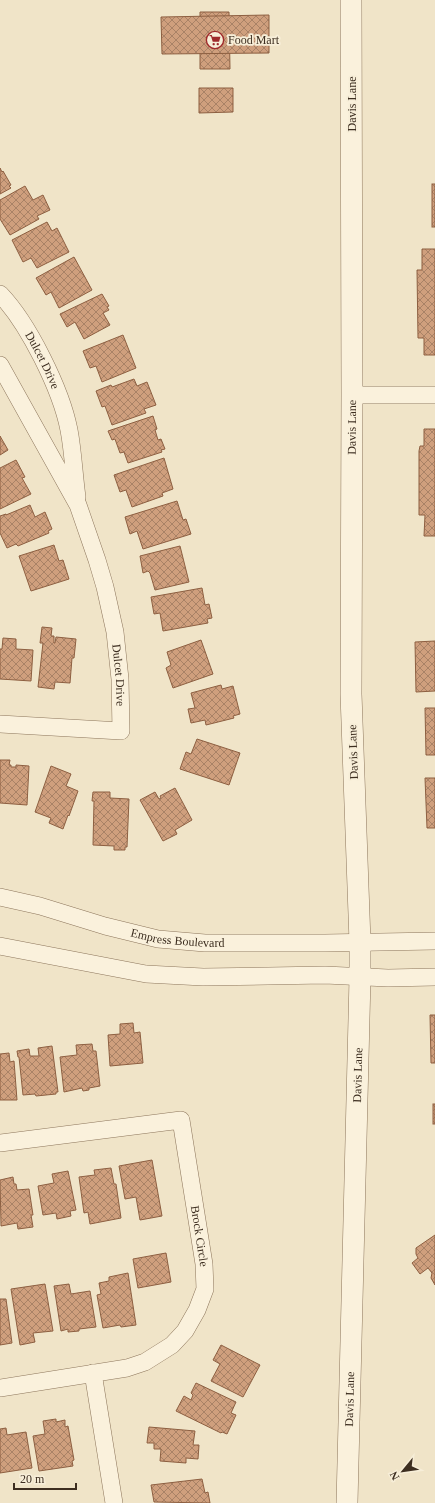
<svg xmlns="http://www.w3.org/2000/svg" width="435" height="1503" font-family="Georgia,serif">
	<defs>
		<pattern id="building-cross-hatch" width="8" height="8" patternUnits="userSpaceOnUse"><rect width="8" height="8" fill="#cf9f7d"/><path d="M0 0l8 8M0 8l8-8" fill="none" stroke="#a98266"/></pattern>
	</defs>
	<rect width="100%" height="100%" fill="#f0e4c8"/>
	<g fill="url(#building-cross-hatch)" stroke="#8d5f41">
		<path d="M200 12H229L230 69H200Z"/>
		<path d="M269 15V53L162 54 161 17Z"/>
		<path d="M199 88H233V112L199 113Z"/>
		<path d="M0 168 2 172 3 171 11 185 9 186 11 188 0 194Z"/>
		<rect x="432" y="184" width="3" height="43"/>
		<path d="M25 186 33 200 43 195 50 210 37 216 39 219 10 235 0 219V200Z"/>
		<path d="M47 222 52 231 57 228 69 252 37 268 31 258 23 262 12 240Z"/>
		<path d="M422 249H435V355H424V338H418L417 270H422Z"/>
		<path d="M74 257 92 290 59 308 51 292 46 295 36 278Z"/>
		<path d="M102 294 109 306 107 307 109 310 103 313 110 325 84 339 75 322 67 327 60 314Z"/>
		<path d="M123 335 136 368 102 382 96 366 90 368 83 351Z"/>
		<path d="M134 379 137 386 147 382 156 405 144 409 146 413 112 425 105 406 102 407 96 391 111 385 112 387Z"/>
		<path d="M153 416 157 429 155 430 158 440 161 439 165 449 161 450 162 452 128 463 124 452 120 453 115 439 112 440 108 431Z"/>
		<path d="M424 429H435V536H424L425 515H419V451L420 446H424Z"/>
		<path d="M0 436 8 450 0 455Z"/>
		<path d="M164 458 173 489 162 493 163 496 132 507 126 490 120 492 114 475Z"/>
		<path d="M16 460 25 477 22 478 31 494 0 509V468Z"/>
		<path d="M177 501 183 520 186 519 191 534 143 549 137 531 130 534 125 517Z"/>
		<path d="M30 505 35 517 45 512 52 529 48 531 49 533 18 546 16 544 7 548 0 533V516L6 514V515Z"/>
		<path d="M54 545 59 561 63 560 69 579 31 591 19 556Z"/>
		<path d="M180 546 189 582 155 590 150 573 148 571 143 573 140 556Z"/>
		<path d="M202 588 205 605 209 604 212 618 207 619 208 623 163 631 160 613 154 614 151 597Z"/>
		<path d="M42 627 52 628 51 636H54V643H55L56 637 76 639 74 658H72L70 683 55 682 54 689 38 687 43 643H40Z"/>
		<path d="M3 638 16 639V649L33 650 31 681 0 679V649H2Z"/>
		<path d="M201 640 213 674 173 688 166 668 171 665 167 652Z"/>
		<path d="M435 641V691L416 692 415 642Z"/>
		<path d="M221 685 222 689 233 686 240 714 233 716 234 718 206 725 205 720 191 723 188 709 195 708 191 693Z"/>
		<path d="M425 708H435V755H426Z"/>
		<path d="M197 739 240 753 229 785 180 769 186 752 191 754Z"/>
		<path d="M0 760H10L9 765H11V767H16V765L29 766 27 805 0 803Z"/>
		<path d="M51 766 71 774 66 786 78 791 69 816 68 815 63 829 49 823 51 818 35 812Z"/>
		<path d="M425 778H435V828H427Z"/>
		<path d="M175 788 192 820 175 830 177 834 163 841 140 800 155 792 159 799 161 798 160 796Z"/>
		<path d="M93 792H110V798L129 799 127 847H125V850H114V846L93 845 94 801H92Z"/>
		<path d="M430 1015H435V1063H431Z"/>
		<path d="M133 1023 134 1033 140 1032 143 1063 110 1066 108 1035 120 1034V1024Z"/>
		<path d="M92 1044 93 1051H96L100 1086 89 1088V1090L83 1091 82 1088 64 1092 60 1057 77 1055 76 1045Z"/>
		<path d="M52 1046 58 1092H56V1094L36 1096 35 1094 23 1095 19 1057H18L17 1051 29 1049 30 1056H39L38 1048Z"/>
		<path d="M9 1053 10 1062 14 1061 17 1100H0V1054Z"/>
		<rect x="433" y="1104" width="2" height="20"/>
		<path d="M152 1160 162 1216 140 1220 136 1197 125 1199 119 1166Z"/>
		<path d="M111 1168 114 1184H116L121 1218 90 1224 88 1212 84 1213 79 1177 95 1175 94 1170Z"/>
		<path d="M68 1171 76 1210 70 1211 71 1216 57 1219 56 1213 43 1215 38 1186 54 1183 52 1174Z"/>
		<path d="M13 1177 14 1184H16L17 1190 29 1189 33 1215H31L33 1227 18 1229 17 1223 1 1226 0 1180Z"/>
		<path d="M435 1235V1285L431 1278 432 1273 428 1268 420 1274 412 1263 418 1258 416 1254V1248Z"/>
		<path d="M166 1253 171 1282 138 1288 133 1259Z"/>
		<path d="M128 1273 136 1325 121 1327 120 1325 103 1328 97 1295 101 1294 99 1283 109 1281V1277Z"/>
		<path d="M45 1284 53 1331 33 1333 35 1342 20 1345 11 1289Z"/>
		<path d="M69 1284 71 1294 90 1291 96 1327 79 1329V1331L68 1332V1329L61 1331 54 1286Z"/>
		<path d="M0 1299H6L12 1343 0 1345Z"/>
		<path d="M221 1345 260 1365 243 1397 211 1381 220 1364 213 1360Z"/>
		<path d="M196 1383 236 1402 231 1413 236 1415 227 1434 222 1432 221 1433 176 1411 184 1396 191 1400 193 1395 191 1393Z"/>
		<path d="M56 1419V1422L65 1420V1427L68 1426 74 1460 72 1461 73 1466 39 1471 33 1436 45 1434 43 1421Z"/>
		<path d="M149 1427 195 1431 193 1445H199L198 1459 186 1458V1463L160 1461 161 1449H154V1443H147Z"/>
		<path d="M6 1428 7 1435 26 1432 32 1468 0 1473V1429Z"/>
		<path d="M202 1479 205 1493 208 1492 210 1503 154 1502 151 1485Z"/>
	</g>
	<g fill="none" stroke-linecap="round" stroke-linejoin="round">
		<defs>
			<g id="minor">
				<path id="s1" d="M0 294C28 323 61 389 69 430 73 451 74 475 77 497"/>
				<path id="s2" d="M0 365 78 505 97 560 105 587 115 632 120 679 121 731 0 724"/>
				<path d="M352 395H435"/>
				<path id="s3" d="M0 897 40 906 105 926 158 939 205 943H325L435 941"/>
				<path d="M0 946 146 974 203 977 325 975 388 978 435 977"/>
				<path id="s4" d="M0 1143 181 1120 204 1264 205 1289 197 1310 185 1331 172 1345 145 1362 127 1368 0 1388"/>
				<path d="M93 1373 114 1503"/>
			</g>
			<g id="tertiary">
				<path id="s5" d="M347 1503 360 978V942L351 694 352 395 351 0"/>
			</g>
		</defs>
		<use href="#minor" stroke="#8d765c" stroke-width="18"/>
		<use href="#tertiary" stroke="#8d765c" stroke-width="22"/>
		<use href="#minor" stroke="#faf1dc" stroke-width="17"/>
		<use href="#tertiary" stroke="#faf1dc" stroke-width="21"/>
	</g>
	<defs>
		<symbol id="supermarket-ring" viewBox="-11 -11 22 22"><circle r="9.5" fill="#f7eed8" stroke="#9e2a2b" stroke-width="1.5"/><path d="M-6-5.5h2.5l.6 2H6L4.5 2H-2.5L-4.4-4H-6ZM-1.5 3.2a1.3 1.3 0 1 0 .1 0ZM3 3.2a1.3 1.3 0 1 0 .1 0Z" fill="#9e2a2b"/></symbol>
	</defs>
	<g fill-rule="evenodd">
		<use href="#supermarket-ring" x="205" y="30" width="20" height="20"/>
	</g>
	<g text-anchor="middle" dominant-baseline="central" stroke-width="3.5" stroke-linejoin="round" paint-order="stroke">
		<g font-size="12" fill="#3d2e20" stroke="#f7eed8" text-anchor="start">
			<text x="228" y="40">Food Mart</text>
		</g>
		<g font-size="12" fill="#3d2e20" stroke="#f7eed8">
			<text transform="translate(352 104) rotate(-90)">Davis Lane</text>
			<text stroke="none"><textPath href="#s1" startOffset="79">Dulcet Drive</textPath></text>
			<text stroke="none"><textPath href="#s5" startOffset="1076">Davis Lane</textPath></text>
			<text stroke="none"><textPath href="#s2" startOffset="336">Dulcet Drive</textPath></text>
			<text transform="translate(353 752) rotate(-92)">Davis Lane</text>
			<text stroke="none"><textPath href="#s3" startOffset="183">Empress Boulevard</textPath></text>
			<text stroke="none"><textPath href="#s5" startOffset="428">Davis Lane</textPath></text>
			<text stroke="none"><textPath href="#s4" startOffset="300">Brock Circle</textPath></text>
			<text stroke="none"><textPath href="#s5" startOffset="104">Davis Lane</textPath></text>
		</g>
	</g>
	<g transform="translate(403 1471) rotate(241)" stroke="#f7eed8" stroke-width="3" paint-order="stroke">
	<path d="M0-3L7 15L0 10L-7 15Z" fill="#3d2e20"/>
	<text y="-6" font-size="11" font-weight="bold" text-anchor="middle" fill="#3d2e20">N</text>
	</g>
	<path d="M14 1483v6h62v-6" fill="none" stroke="#3d2e20" stroke-width="2"/>
	<text x="20" y="1483" font-size="12" fill="#3d2e20" stroke="#f7eed8" stroke-width="3" paint-order="stroke">20 m</text>
</svg>
